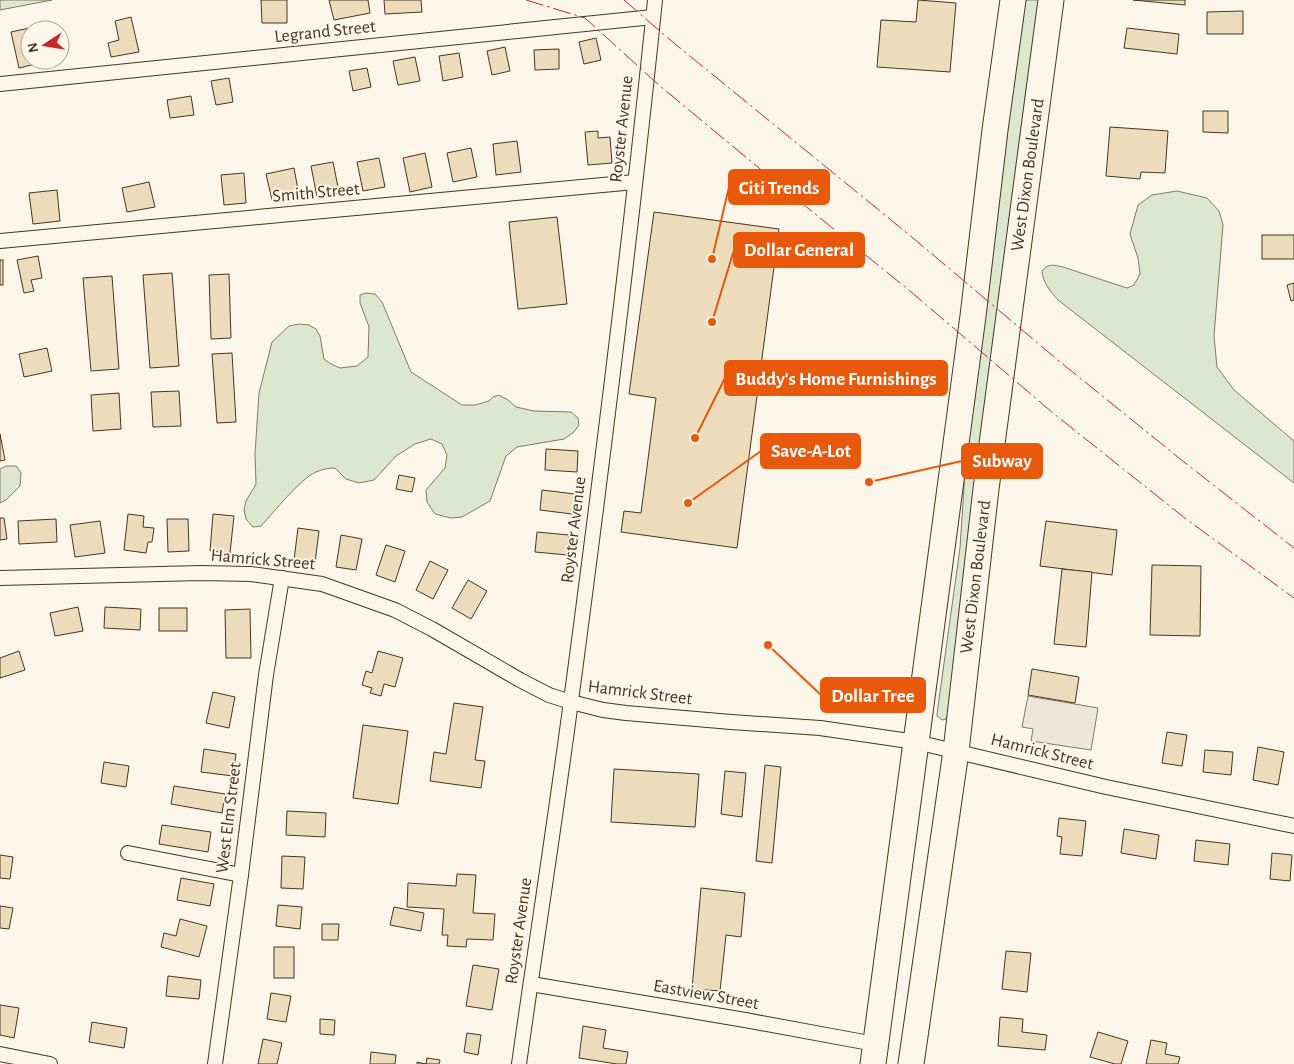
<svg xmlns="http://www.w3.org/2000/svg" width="1294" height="1064" font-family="'Alegreya Sans',sans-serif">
	<rect width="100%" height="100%" fill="#fbf6e9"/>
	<g fill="#dce7d0" stroke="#887966">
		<path d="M0 0H52L0 10Z"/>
		<path d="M1025 0H1045L959 648 947 717 946 719 942 720 937 716V714L960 548 968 427Z"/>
		<path d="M1177 191 1207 198 1219 211 1223 225 1214 336 1217 367 1234 390 1294 441V483L1058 300C1050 291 1043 283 1042 271 1049 263 1053 265 1063 267L1127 288 1134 285 1140 274 1138 258 1130 234 1138 205 1152 195Z"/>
		<path d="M366 293 375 294 382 302 411 372 462 405H475L489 401 493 397 499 395 508 400 516 407 534 411 571 412 578 418 579 425 574 432 564 439 517 447 506 456 490 501 462 517 451 518 435 514 427 502 426 490 445 468 447 455 442 444 431 439 415 444 396 456 374 480 359 483 346 479 335 468C329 468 323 469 316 472 300 479 274 512 261 526L253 527 246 519 244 510 246 501 256 484 255 454 259 393 272 342 289 326 299 324 309 325 316 329 320 336 324 359 331 364 340 368 357 366 368 357 369 327 360 303V295Z"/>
		<path d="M6 466H16L21 473 20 486 6 500 0 503V469Z"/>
	</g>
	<path fill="#ede7d9" stroke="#887966" d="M1028 696 1098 708 1091 750 1031 741 1033 729 1022 727Z"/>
	<g fill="#ecdcbc" stroke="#4a3520">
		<path d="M261 0H287V23H262Z"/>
		<path d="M329 0H368L370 13 334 20Z"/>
		<path d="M384 0H421L422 12 385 14Z"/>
		<path d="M918 0 956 3 950 72 877 67 881 20 916 22Z"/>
		<path d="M1133 0H1185V5Z"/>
		<path d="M1243 11V34H1207V12Z"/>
		<path d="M131 17 139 52 111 57 108 43 119 40 115 21Z"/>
		<path d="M29 28 30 60H44V62L19 68 11 32Z"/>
		<path d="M1127 28 1179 34 1177 54 1124 48Z"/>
		<path d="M596 38 601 60 584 64 579 42Z"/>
		<path d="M505 47 510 71 492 75 487 51Z"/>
		<path d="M559 49V69L535 70 534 50Z"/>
		<path d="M459 53 463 77 443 81 439 56Z"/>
		<path d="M415 57 420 81 398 85 393 61Z"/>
		<path d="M367 68 371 87 353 91 349 71Z"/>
		<path d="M229 78 233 102 216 105 211 81Z"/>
		<path d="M191 96 194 115 170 118 167 100Z"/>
		<path d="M1203 111H1228V133L1203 132Z"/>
		<path d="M1110 127 1168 131 1165 173 1141 172 1140 179 1106 176Z"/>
		<path d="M598 131V138L610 137 612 163 588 165 585 132Z"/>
		<path d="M517 141 521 172 496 175 493 144Z"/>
		<path d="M471 148 477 177 453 182 447 153Z"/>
		<path d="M425 153 432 187 410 192 403 158Z"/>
		<path d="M379 158 385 187 363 191 357 162Z"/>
		<path d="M333 162 339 192 317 197 311 166Z"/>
		<path d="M294 168 299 195 272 200 266 174Z"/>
		<path d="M244 173 246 203 224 205 221 175Z"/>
		<path d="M149 182 155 207 127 212 122 188Z"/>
		<path d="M57 190 60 221 33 224 29 193Z"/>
		<path d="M654 212 779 229 737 548 621 532 624 511 641 513 656 398 629 394Z"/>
		<path d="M557 217 567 304 518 309 509 222Z"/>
		<rect x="1262" y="235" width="32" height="24"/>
		<path d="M38 256 42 278 31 280 34 291 24 293 17 260Z"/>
		<rect x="0" y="260" width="3" height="25"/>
		<path d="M172 273 179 366 150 368 143 275Z"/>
		<path d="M229 274 231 338 211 339 209 275Z"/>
		<path d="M112 276 119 369 91 371 83 278Z"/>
		<path d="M1294 283V300L1291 301 1287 285Z"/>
		<path d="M47 348 52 371 24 377 19 354Z"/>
		<path d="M232 353 236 422 217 423 212 354Z"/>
		<path d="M179 391 181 426 153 427 151 392Z"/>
		<path d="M119 393 121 429 93 431 91 395Z"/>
		<path d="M0 434 5 460 0 461Z"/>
		<path d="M546 449 578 451 577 472 545 470Z"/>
		<path d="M399 475 415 478 412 492 396 489Z"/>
		<path d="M542 490 575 494 572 514 540 510Z"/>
		<path d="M128 514 144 516 143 527 154 528 152 542H148L146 553 124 550Z"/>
		<path d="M213 514 234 516 230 553 210 551Z"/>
		<path d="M0 518H4L7 539 0 540Z"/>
		<path d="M56 519 57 542 19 544 18 521Z"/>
		<path d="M167 519H188L189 551 168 552Z"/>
		<path d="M100 521 105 553 75 557 70 525Z"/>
		<path d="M1046 521 1117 530 1112 575 1040 566Z"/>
		<path d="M298 528 319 531 315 563 294 560Z"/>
		<path d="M537 532 569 535 567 555 535 552Z"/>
		<path d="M341 535 362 539 356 570 336 567Z"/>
		<path d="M386 545 405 551 395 582 376 575Z"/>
		<path d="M430 561 448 570 433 599 416 590Z"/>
		<path d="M1152 565 1201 566 1200 636 1150 635Z"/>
		<path d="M1062 569 1092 572 1086 647 1054 644Z"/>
		<path d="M468 580 487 591 471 619 452 608Z"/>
		<path d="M78 607 83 631 55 636 50 613Z"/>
		<path d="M105 607 141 609 140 630 104 628Z"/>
		<rect x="159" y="608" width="28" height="23"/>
		<path d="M250 609 251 658H226L225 610Z"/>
		<path d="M19 651 25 670 0 678V658Z"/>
		<path d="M378 651 403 658 395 687 384 684 381 696 370 693 372 688 362 685 366 671 372 673Z"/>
		<path d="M1032 669 1079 677 1075 703 1028 695Z"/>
		<path d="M213 692 235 697 229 728 206 723Z"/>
		<path d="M454 703 483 707 475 760 485 761 481 788 430 781 434 752 446 754Z"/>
		<path d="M363 725 408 731 398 804 353 798Z"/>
		<path d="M1167 732 1187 735 1182 766 1162 763Z"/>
		<path d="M1258 747 1284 752 1278 785 1253 780Z"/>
		<path d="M204 749 236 754 233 776 201 772Z"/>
		<path d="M1205 750 1233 752 1231 775 1203 772Z"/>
		<path d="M104 762 129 766 126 787 101 783Z"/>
		<path d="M765 765 781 767 772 863 756 861Z"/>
		<path d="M614 769 699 774 695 827 611 822Z"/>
		<path d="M725 771 746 773 742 817 721 814Z"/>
		<path d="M174 786 225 794 222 813 171 804Z"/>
		<path d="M287 811 326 813 325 837 286 835Z"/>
		<path d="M1059 818 1086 821 1082 856 1060 854 1062 837 1057 836Z"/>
		<path d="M162 825 211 832 208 852 159 844Z"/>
		<path d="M1124 829 1159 835 1156 859 1121 853Z"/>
		<path d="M1196 840 1230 844 1228 865 1194 861Z"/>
		<path d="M1272 853 1292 855 1290 881 1270 879Z"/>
		<path d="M0 855 13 857 10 879 0 878Z"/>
		<path d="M282 856 305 857 303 889 281 888Z"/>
		<path d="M457 874 476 875 473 913 495 914 493 940 467 939 466 947 447 946 448 935H442L444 909 407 907 408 883 456 886Z"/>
		<path d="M181 878 214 884 210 906 177 900Z"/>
		<path d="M701 888 745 893 741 937 726 935 720 991 692 989Z"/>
		<path d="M278 905 302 907 300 929 276 926Z"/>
		<path d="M0 906 13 908 9 929 0 928Z"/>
		<path d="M394 907 424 913 421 931 390 925Z"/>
		<path d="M180 919 207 926 199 957 161 947 164 933 176 936Z"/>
		<path d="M322 924H339L338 940H322Z"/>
		<rect x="274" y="947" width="20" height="31"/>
		<path d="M1006 951 1031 953 1027 992 1002 989Z"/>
		<path d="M473 965 499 969 492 1010 466 1006Z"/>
		<path d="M168 976 201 980 199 999 166 996Z"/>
		<path d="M271 993 291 996 286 1022 267 1019Z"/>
		<path d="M0 1005 19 1008 14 1038 0 1035Z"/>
		<path d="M1000 1017 1023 1019 1022 1032 1047 1035 1045 1050 998 1046Z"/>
		<path d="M320 1019 335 1020 334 1035 320 1034Z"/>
		<path d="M92 1022 127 1028 124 1048 89 1042Z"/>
		<path d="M583 1026 606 1030 603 1048 628 1052 626 1064H617L579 1058Z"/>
		<path d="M1098 1032 1128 1041 1121 1064H1115L1090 1057Z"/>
		<path d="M467 1033 481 1035 478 1055 464 1052Z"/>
		<path d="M263 1039 282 1043 277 1064H258Z"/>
		<path d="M1151 1040 1167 1043 1165 1054 1180 1057 1178 1064H1146Z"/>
		<path d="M371 1052 396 1055 395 1064H370Z"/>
		<path d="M427 1058 440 1060 439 1064H417V1062L426 1064Z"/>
	</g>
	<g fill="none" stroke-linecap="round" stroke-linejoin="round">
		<defs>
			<g id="street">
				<path d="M0 84 653 17"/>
				<path d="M0 241 635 182"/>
				<path d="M0 578 201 573 251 574 322 584 395 610 432 629 520 680 549 695 571 702 603 710 626 713 731 722 820 728 916 742 1106 787 1294 826"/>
				<path d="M128 853 241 875"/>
				<path d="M531 984 745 1020 875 1044"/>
				<path d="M0 1054 50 1064"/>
				<path d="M215 1064 241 875 266 675 282 578"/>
				<path d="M519 1064C536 943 555 822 571 701 602 468 631 234 655 0"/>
			</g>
			<g id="highway">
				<path d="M873 1064 973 316 995 130 1013 0"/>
				<path d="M911 1064 956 751 986 489 1051 0"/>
			</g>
		</defs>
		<use href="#street" stroke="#4a3520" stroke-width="16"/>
		<use href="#highway" stroke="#4a3520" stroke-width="27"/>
		<use href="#street" stroke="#fbf6e9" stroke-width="14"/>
		<use href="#highway" stroke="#fbf6e9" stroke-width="25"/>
		<g stroke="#c62828" stroke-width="1" stroke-dasharray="18 4 2.5 4" stroke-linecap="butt">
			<path d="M526 0 585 18 660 86 788 192 910 291 1053 413 1186 519 1294 598"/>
			<path d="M624 0 669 39 907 233 1059 361 1184 462 1294 548"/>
		</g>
	</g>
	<g text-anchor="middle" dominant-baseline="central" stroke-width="4" stroke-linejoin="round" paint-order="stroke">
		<g font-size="18" fill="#4a3520" stroke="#fbf6e9">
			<text transform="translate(325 32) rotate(-6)">Legrand Street</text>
			<text transform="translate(622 129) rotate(-84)">Royster Avenue</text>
			<text transform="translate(1028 175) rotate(-82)">West Dixon Boulevard</text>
			<text transform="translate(316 193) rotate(-5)">Smith Street</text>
			<text transform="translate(574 530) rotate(-83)">Royster Avenue</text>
			<text transform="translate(263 560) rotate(5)">Hamrick Street</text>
			<text transform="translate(976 577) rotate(-83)">West Dixon Boulevard</text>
			<text transform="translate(640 693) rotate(7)">Hamrick Street</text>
			<text transform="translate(1042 752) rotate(14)">Hamrick Street</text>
			<text transform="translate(229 818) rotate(-83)">West Elm Street</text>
			<text transform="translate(519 931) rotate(-82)">Royster Avenue</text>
			<text transform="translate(706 995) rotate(10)">Eastview Street</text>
		</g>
	</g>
	<path fill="none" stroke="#e8590c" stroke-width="2" d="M712 259L729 187M712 322L734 250M695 438L725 378M688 503L761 451M869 482L962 461M768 645L821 695"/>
	<g fill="#e8590c" stroke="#fbf6e9" stroke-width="2">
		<circle cx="712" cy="259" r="5"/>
		<circle cx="712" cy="322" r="5"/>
		<circle cx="695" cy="438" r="5"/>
		<circle cx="688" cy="503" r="5"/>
		<circle cx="869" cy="482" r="5"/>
		<circle cx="768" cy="645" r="5"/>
	</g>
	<g fill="#e8590c" stroke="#e8590c" stroke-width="2">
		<rect x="729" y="170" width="100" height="34" rx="5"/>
		<rect x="734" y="233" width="130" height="34" rx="5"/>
		<rect x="725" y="361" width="222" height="34" rx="5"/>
		<rect x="761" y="434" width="99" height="34" rx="5"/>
		<rect x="962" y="444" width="80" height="34" rx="5"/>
		<rect x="821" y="678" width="104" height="34" rx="5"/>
	</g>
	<g font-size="19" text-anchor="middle" font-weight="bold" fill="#fff">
		<text x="779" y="194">Citi Trends</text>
		<text x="799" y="256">Dollar General</text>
		<text x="836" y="385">Buddy's Home Furnishings</text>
		<text x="811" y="457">Save-A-Lot</text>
		<text x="1002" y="467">Subway</text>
		<text x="873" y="702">Dollar Tree</text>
	</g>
	<g transform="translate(45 45) rotate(258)"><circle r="24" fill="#fbf6e9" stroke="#b4a999"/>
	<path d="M0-4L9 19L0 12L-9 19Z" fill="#c62828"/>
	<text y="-8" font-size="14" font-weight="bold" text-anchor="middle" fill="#4a3520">N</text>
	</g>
</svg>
